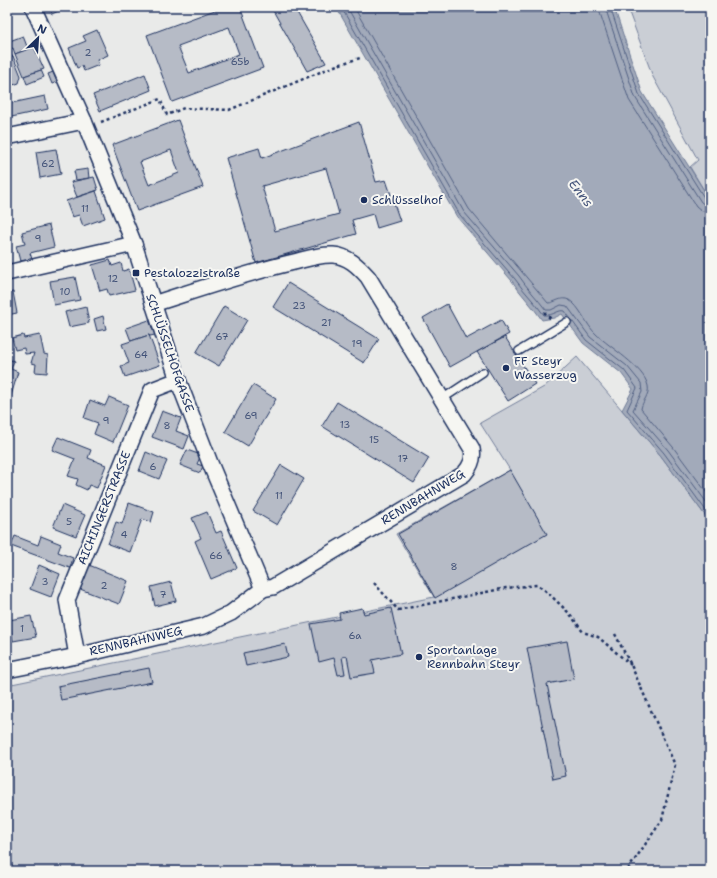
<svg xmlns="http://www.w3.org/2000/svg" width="717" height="878" font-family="'Shantell Sans',sans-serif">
	<rect width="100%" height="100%" fill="#e9eae9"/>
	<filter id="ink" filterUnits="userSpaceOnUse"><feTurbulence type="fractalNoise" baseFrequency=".025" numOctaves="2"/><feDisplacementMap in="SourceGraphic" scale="8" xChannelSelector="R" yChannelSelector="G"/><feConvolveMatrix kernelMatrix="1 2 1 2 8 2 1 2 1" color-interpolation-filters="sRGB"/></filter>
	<g filter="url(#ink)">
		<g fill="#caced5" stroke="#727e9a">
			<path d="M627 7H710V200L690 167 698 160 653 77Z"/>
			<path d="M577 357 661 456 710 522V871H7V685L434 597 396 534 510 470 480 423 544 387Z"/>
		</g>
		<path fill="#a2aaba" stroke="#6c7995" d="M336 7H614L642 92 710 200V522L661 456 622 410 633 389 621 373 583 343 562 314 554 318 542 320C533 306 521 295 512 281L457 217Z"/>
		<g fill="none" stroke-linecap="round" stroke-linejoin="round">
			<g stroke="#516083" stroke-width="1">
				<path d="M341 7 460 215 515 279C524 292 535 302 544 315 554 316 558 309 565 311L586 340 624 370 637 388 627 410 664 453 710 516"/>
				<path d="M347 7 464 212 519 276C527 288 537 298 546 310H551L561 305 567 306 590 337 627 366 641 383 642 392 633 410 668 450 710 507"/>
				<path d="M354 7 469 209 548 303C555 303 561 296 569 300 580 306 586 325 596 334 609 347 644 367 648 386 650 395 642 401 641 409L673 447 710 497"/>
				<path d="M599 7 600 13 629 100 696 206 702 211 710 212"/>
				<path d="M605 7 635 97 701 202 705 205 710 206"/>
				<path d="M610 7 639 94 705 199 710 201"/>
			</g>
		</g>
		<g fill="#b6bbc6" stroke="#1b2f5e" fill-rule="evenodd">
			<path d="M49 7H67L52 14Z"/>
			<path d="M223 7H240L263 68 172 102 147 35ZM229 27 239 54 189 73 178 46Z"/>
			<path d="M271 7H294L326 63 307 71Z"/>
			<path d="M97 30 108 55 97 60 99 65 84 71 82 66 77 68 69 48 86 41 83 36Z"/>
			<path d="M23 36 28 49 15 54 13 48 7 50V42Z"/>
			<path d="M34 47 44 69 24 76 15 54Z"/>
			<path d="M13 56 21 76 19 83 7 87V58Z"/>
			<path d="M41 70 44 77 27 84 24 76Z"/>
			<path d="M53 72 57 82 52 84 48 74Z"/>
			<path d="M145 74 151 90 100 111 93 95Z"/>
			<path d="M45 96 48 109 7 118V104Z"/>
			<path d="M178 120 203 187 137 211 112 145ZM171 150 179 173 149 185 140 162Z"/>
			<path d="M359 122 376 182 386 180 400 221 377 228 373 214 352 220 356 234 256 263 226 158 259 148 262 158ZM326 168 339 214 275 231 262 186Z"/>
			<path d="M56 149 61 174 40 178 36 152Z"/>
			<path d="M88 169 89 178 76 180 74 171Z"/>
			<path d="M94 177 98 190 77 197 71 182Z"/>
			<path d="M96 191 105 218 83 226 79 215 72 217 66 201Z"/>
			<path d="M49 225 54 247 30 253 32 259 20 261 16 246 25 244 22 232Z"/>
			<path d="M110 260 112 266 121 263 123 271 129 269 135 290 109 296 107 289 100 291 92 265Z"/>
			<path d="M75 277 80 300 54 305 50 281Z"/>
			<path d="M288 283 379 339 364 363 273 307Z"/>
			<path d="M13 292 17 313 7 315V293Z"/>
			<path d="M447 304 466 339 501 320 509 334 450 367 423 318Z"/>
			<path d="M224 306 247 320 219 366 196 353Z"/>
			<path d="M86 307 89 323 69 327 65 312Z"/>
			<path d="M103 316 106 329 97 331 94 319Z"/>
			<path d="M149 320 155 335 150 336 149 335 131 341 126 328Z"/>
			<path d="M23 335 24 338 40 335 44 354 48 355 47 373 35 372 36 364 31 363 34 353 25 354 24 348 15 350 12 338Z"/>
			<path d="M149 335 160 365 125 377 121 366 129 363 122 344Z"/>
			<path d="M505 337 535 384 508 401 477 352Z"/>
			<path d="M7 359 14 361 11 369 18 372 11 396 7 395Z"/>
			<path d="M253 385 276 399 248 446 225 432Z"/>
			<path d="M109 397 128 405 113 442 94 434 98 423 84 418 90 400 105 406Z"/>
			<path d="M337 402 429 458 414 483 322 426Z"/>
			<path d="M162 411 181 418 176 431 189 436 184 449 152 437Z"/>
			<path d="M58 437 91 450 88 458 106 465 97 488 89 485 87 490 76 485 78 479 68 476 75 459 52 450Z"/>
			<path d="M187 450 201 455 197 464 203 466 200 473 180 465Z"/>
			<path d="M146 452 167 461 159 479 139 471Z"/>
			<path d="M281 465 304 479 277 525 253 511Z"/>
			<path d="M510 470 547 534 435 598 398 534Z"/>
			<path d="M129 503 154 512 151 522 142 519 130 552 108 544 116 522 122 524Z"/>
			<path d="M62 505 85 515 76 536 53 527Z"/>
			<path d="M207 512 216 533 221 531 237 568 211 579 195 541 201 538 192 518Z"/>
			<path d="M15 536 38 545 41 536 61 544 58 552 73 558 70 568 11 546Z"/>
			<path d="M39 565 60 574 51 597 30 589Z"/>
			<path d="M89 565 128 581 119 604 80 589Z"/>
			<path d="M171 582 176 601 155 606 151 587Z"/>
			<path d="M362 608 364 614 391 608 401 654 372 660 375 673 351 677 347 656 342 657 345 674 338 675 334 658 319 662 311 624 340 619 339 613Z"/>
			<path d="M31 616 36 637 13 641 9 620Z"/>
			<path d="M567 641 574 679 547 684 566 776 553 779 527 648Z"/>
			<path d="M285 644 288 657 246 666 243 653Z"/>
			<path d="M149 668 152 682 61 700 58 686Z"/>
		</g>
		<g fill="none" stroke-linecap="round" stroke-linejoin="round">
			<defs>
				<g id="lane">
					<path d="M519 351 567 322"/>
					<path d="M442 399 483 372"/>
				</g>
				<g id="street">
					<path d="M33 7 84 121 134 244 178 380 210 463 263 589"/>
					<path d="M7 137 84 121"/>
					<path d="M7 273 134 244"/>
					<path d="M77 656 67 600 152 390 178 380"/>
					<path d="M7 670 77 656 204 626 231 613 263 589 273 587 464 474C471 466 474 459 472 449L368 277C358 266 348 256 333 255 320 254 306 259 294 262 246 273 200 289 153 304"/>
				</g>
			</defs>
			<use href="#lane" stroke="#1b2f5e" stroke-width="10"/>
			<use href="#street" stroke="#1b2f5e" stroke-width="18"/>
			<g stroke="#1b2f5e" stroke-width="2.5" stroke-dasharray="3 3" stroke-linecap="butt">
				<path d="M101 122 160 99 167 115 184 108 229 110 337 65 360 58"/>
				<path d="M544 312 551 319"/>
				<path d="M374 583 398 610 506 588 537 585 546 591 570 614 583 632 598 637 631 665"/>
				<path d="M615 634 631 665 675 765 662 820 627 871"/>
			</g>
			<use href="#lane" stroke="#f6f6f2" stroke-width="7"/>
			<use href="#street" stroke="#f6f6f2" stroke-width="15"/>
		</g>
	</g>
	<g fill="#1b2f5e" stroke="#f6f6f2" stroke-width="1.5">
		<circle cx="364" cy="200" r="4"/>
		<rect x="132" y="269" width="8" height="8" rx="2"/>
		<circle cx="506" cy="368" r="4"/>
		<circle cx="419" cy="657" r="4"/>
	</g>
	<g text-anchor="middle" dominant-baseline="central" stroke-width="4" stroke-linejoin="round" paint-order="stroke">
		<g font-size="10" fill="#425278">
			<text x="88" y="52">2</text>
			<text x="240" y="61">65b</text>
			<text x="48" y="163">62</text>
			<text x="85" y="208">11</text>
			<text x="38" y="238">9</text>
			<text x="113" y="278">12</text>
			<text x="65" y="291">10</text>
			<text x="299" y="305">23</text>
			<text x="326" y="322">21</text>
			<text x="222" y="336">67</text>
			<text x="357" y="343">19</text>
			<text x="141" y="354">64</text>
			<text x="251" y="415">69</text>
			<text x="106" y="420">9</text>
			<text x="345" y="424">13</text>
			<text x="167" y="425">8</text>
			<text x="374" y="439">15</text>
			<text x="403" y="458">17</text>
			<text x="153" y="466">6</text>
			<text x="279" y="495">11</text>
			<text x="69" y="521">5</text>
			<text x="124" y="534">4</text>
			<text x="216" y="555">66</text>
			<text x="454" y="566">8</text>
			<text x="45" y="581">3</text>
			<text x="104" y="585">2</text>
			<text x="163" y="594">7</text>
			<text x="22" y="628">1</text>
			<text x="355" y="635">6a</text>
		</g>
		<g font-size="12" fill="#1b2f5e" stroke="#f6f6f2" text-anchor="start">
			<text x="372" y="200">Schlüsselhof</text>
			<text x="144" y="273">Pestalozzistraße</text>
			<text x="514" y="361">FF Steyr<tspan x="514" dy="14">Wasserzug</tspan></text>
			<text x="427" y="650">Sportanlage<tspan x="427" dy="14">Rennbahn Steyr</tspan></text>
		</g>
		<g font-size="12" fill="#1b2f5e" stroke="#f6f6f2">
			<text transform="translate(170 353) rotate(71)">SCHLÜSSELHOFGASSE</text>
			<text transform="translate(423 497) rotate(-31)">RENNBAHNWEG</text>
			<text transform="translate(104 508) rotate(-68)">AICHINGERSTRASSE</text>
			<text transform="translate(136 641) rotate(-13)">RENNBAHNWEG</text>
		</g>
		<g font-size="13" font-style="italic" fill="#44547a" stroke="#f6f6f2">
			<text transform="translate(581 193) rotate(52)">Enns</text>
		</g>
	</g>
	<rect width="717" height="878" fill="none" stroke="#f6f6f2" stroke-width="24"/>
	<rect x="12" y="12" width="693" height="854" fill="none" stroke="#1b2f5e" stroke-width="1.5" filter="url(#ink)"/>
	<g transform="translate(38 38) rotate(25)" stroke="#f6f6f2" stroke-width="3" paint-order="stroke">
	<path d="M0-3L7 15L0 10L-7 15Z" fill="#1b2f5e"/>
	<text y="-6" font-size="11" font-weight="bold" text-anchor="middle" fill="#1b2f5e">N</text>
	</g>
</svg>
